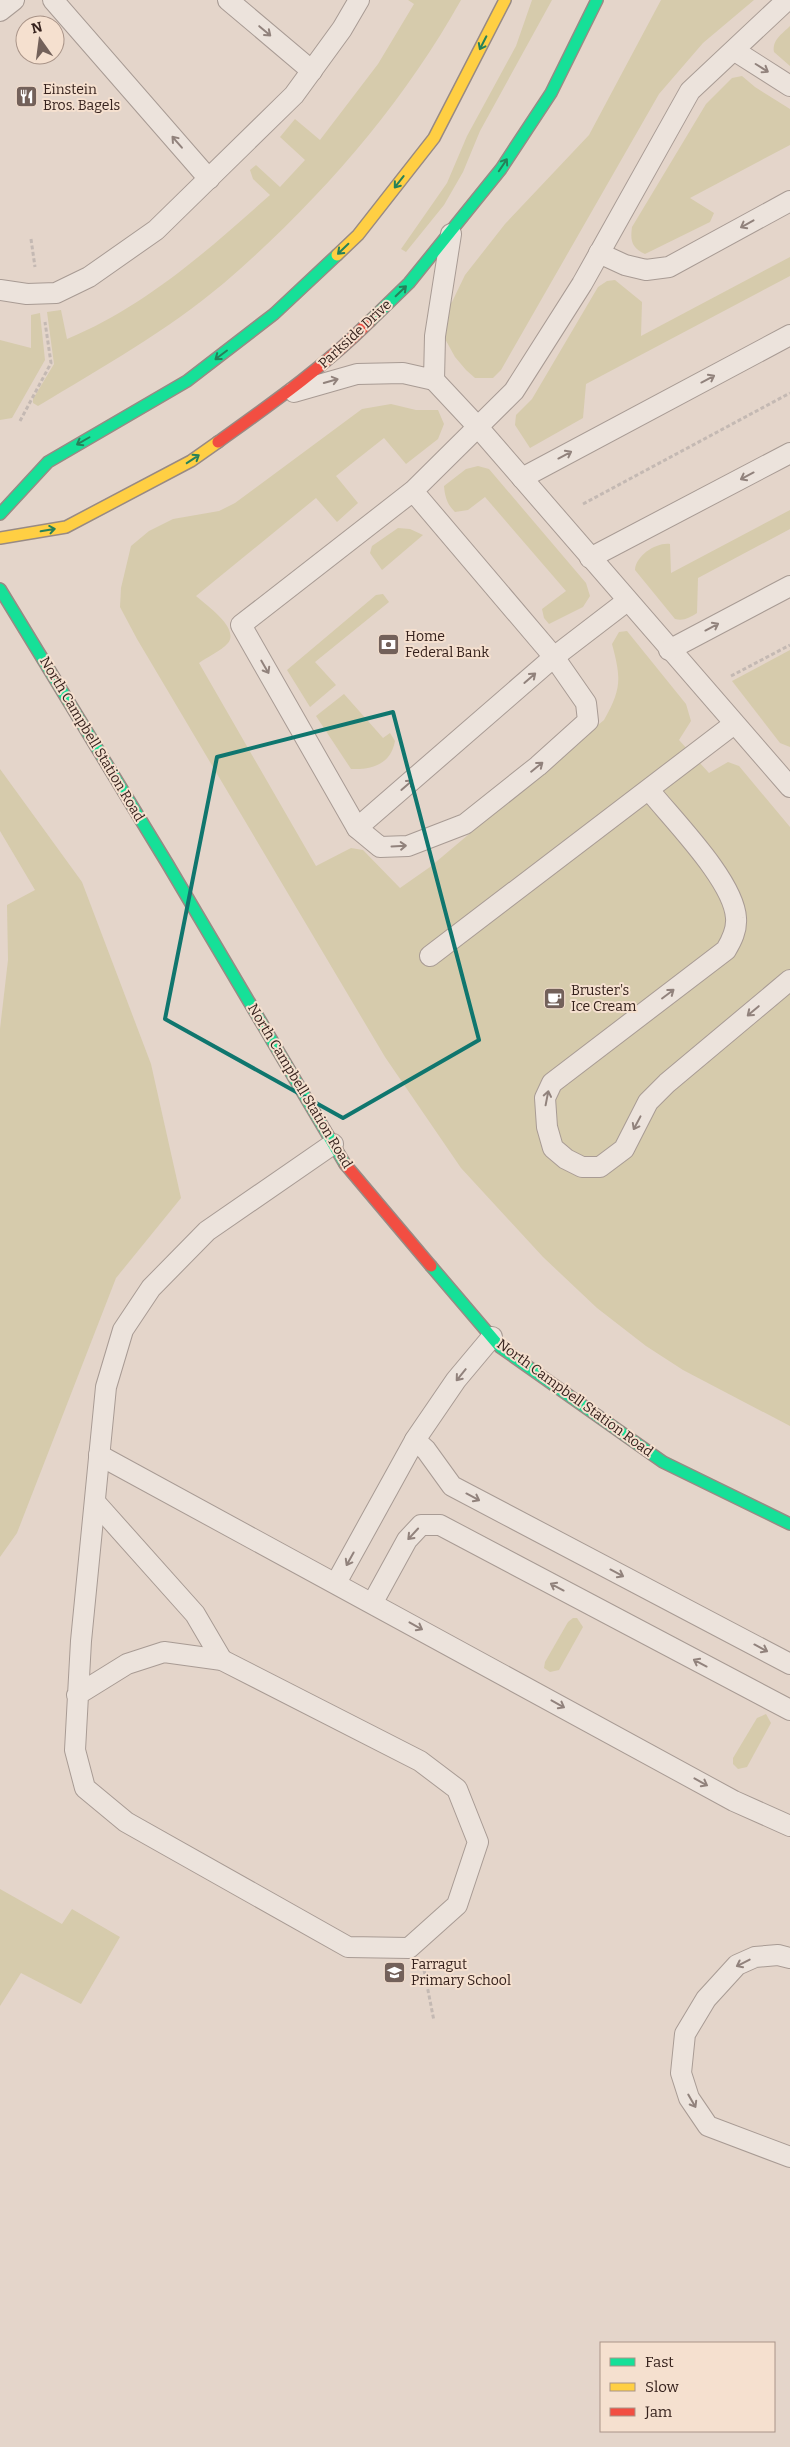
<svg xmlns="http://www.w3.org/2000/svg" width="790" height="2447" font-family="Bitter,serif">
	<rect width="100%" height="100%" fill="#e4d5ca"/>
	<g fill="#d6cbac">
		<path d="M408 0H461C402 106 316 204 224 283 167 331 101 368 38 406L33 403V399L54 364 47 312 61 310 67 339C145 307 208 250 270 195L253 179 250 170 256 165 280 187 305 160 280 137 295 119 320 140 378 64 414 4Z"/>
		<path d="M532 0H552L480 131 463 172 444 205 406 252 401 249 447 183 467 136 516 46Z"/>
		<path d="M661 0H754L703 43 659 94 501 370 493 378H475L466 370 455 357 444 337V306L452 302 465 275 505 224 589 135Z"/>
		<path d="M790 26V66L774 52C772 40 782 34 790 26Z"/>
		<path d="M742 76 755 87 790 109V145L690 198 714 213 710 222 645 254C632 248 630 241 632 227L706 104 732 78Z"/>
		<path d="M790 257V276L586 384 583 418 530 448 515 425 516 415 532 399 598 287 607 281 615 280 642 302 641 336Z"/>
		<path d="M40 313 45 360 12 418 0 420V340L31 348V315Z"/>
		<path d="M391 404 416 410H438L444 424 438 439 406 464 384 438 336 476 358 503 337 522 316 498 196 596C206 605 240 628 228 643 221 651 207 657 199 663L316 866 351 848 363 850 400 888 430 867 604 720C622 688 621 678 612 644L619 632 627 631 686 704 691 721 679 740 709 773 728 762 739 766 790 827V1426L683 1370 646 1346 597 1308 543 1257 461 1168 385 1057 137 639 120 607 121 588 131 546 149 531 173 519 219 511 235 503 362 409Z"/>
		<path d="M478 466 489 469 586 583 590 596 583 607 549 624 544 618 542 609 566 591 485 497 468 510 455 512C447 504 445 497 444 486L466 469Z"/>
		<path d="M790 510V529L698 578 697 613C689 618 684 621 675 619L635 570C636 555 657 542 670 544L671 573Z"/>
		<path d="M398 528 410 529 423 535 382 570 370 553 372 546Z"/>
		<path d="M383 594 389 602 315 662 336 685 310 707 287 670 376 595Z"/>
		<path d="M790 650V747L780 743 732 681Z"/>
		<path d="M344 694 383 738 390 733 395 741C391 764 372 770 351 769L316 716Z"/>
		<path d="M0 769 82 882 151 1064 181 1198 116 1278 17 1533 0 1557V1029L8 960 7 905 35 890 0 831Z"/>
		<path d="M573 1618H577L583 1627 559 1670 550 1672 544 1668 545 1662 568 1622Z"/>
		<path d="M766 1714 771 1723 747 1767 738 1769 733 1764V1758L757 1718Z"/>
		<path d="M0 1889 62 1924 72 1909 120 1937 81 2004 21 1973 0 2006Z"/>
	</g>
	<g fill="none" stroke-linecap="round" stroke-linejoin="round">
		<defs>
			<g id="lane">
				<path d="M53 0 209 179"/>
				<path d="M228 0 312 71"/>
				<path d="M0 11 14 0"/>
				<path d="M735 51 790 86"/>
				<path d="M599 253 625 265 646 270 669 267 790 201"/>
				<path d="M0 290 27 294 56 293 89 277 156 230 294 95 342 29 359 0"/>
				<path d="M434 380 477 426 790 787"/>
				<path d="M294 392 357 374 403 373 434 380 435 336 451 234"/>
				<path d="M522 478 790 335"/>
				<path d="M413 491 554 657 586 703 588 721 538 766 465 824 408 846 380 847 357 828 241 625 413 491 514 391 582 284 690 91 787 0"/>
				<path d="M590 558 790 453"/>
				<path d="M669 650 790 586"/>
				<path d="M649 790C673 820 734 881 736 918 737 930 732 940 726 950L552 1083 545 1098 547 1127 553 1148 566 1159 582 1167H600L624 1149 648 1102 667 1083 790 980"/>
				<path d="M357 828 554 657 627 601"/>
				<path d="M430 956 734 724"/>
				<path d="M492 1337 456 1380 415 1440 426 1450 452 1486 790 1664"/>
				<path d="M99 1455 734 1801 790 1826"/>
				<path d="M95 1502 195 1614 222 1660"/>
				<path d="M336 1583 415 1440"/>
				<path d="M373 1602 407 1540 421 1525H440L790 1710"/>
				<path d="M77 1695 127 1664 164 1652 222 1660 420 1761 457 1789 478 1842 457 1905 409 1948 348 1947 126 1822 85 1788 75 1750 81 1641 106 1387 123 1330 151 1288 207 1231 333 1144"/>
				<path d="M790 1958 778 1955 755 1957 737 1965 706 1999 685 2034 681 2073 689 2098 708 2126 790 2157"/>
			</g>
			<g id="fast">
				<path d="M370 321 409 283 501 169 551 93 597 0"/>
				<path d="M0 514 48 462 187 381 274 314 337 255"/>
				<path d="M0 589 167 863 345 1164"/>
				<path d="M431 1266 500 1347 663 1462 790 1524"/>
			</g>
			<g id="slow">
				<path d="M337 255 358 235 434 138 505 0"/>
				<path d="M0 538 66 527 191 461 218 442"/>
			</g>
			<g id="jam">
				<path d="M218 442C271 404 324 367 370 321"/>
				<path d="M345 1164 431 1266"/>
			</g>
		</defs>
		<use href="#lane" stroke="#a89b94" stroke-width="22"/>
		<use href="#fast" stroke="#988a84" stroke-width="14"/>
		<use href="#slow" stroke="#988a84" stroke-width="14"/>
		<use href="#jam" stroke="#988a84" stroke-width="14"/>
		<g stroke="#c4b9b3" stroke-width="3" stroke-dasharray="4 2.5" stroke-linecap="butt">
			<path d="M31 239 35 267"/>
			<path d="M20 421 51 363 45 322"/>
			<path d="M583 504 790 393"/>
			<path d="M731 676 790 645"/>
			<path d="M424 1970 434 2021"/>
		</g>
		<use href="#lane" stroke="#ece3dc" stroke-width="20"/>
		<use href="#fast" stroke="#16e098" stroke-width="11"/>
		<use href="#slow" stroke="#ffcf43" stroke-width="11"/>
		<use href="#jam" stroke="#f24e42" stroke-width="11"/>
	</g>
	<defs><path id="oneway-shaft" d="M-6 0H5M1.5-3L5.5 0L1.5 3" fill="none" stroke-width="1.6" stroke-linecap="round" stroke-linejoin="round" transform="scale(1.25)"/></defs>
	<g stroke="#91827c">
		<use href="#oneway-shaft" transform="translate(265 31) rotate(40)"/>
		<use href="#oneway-shaft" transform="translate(762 68) rotate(32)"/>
		<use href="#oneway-shaft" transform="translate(177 142) rotate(-131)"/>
		<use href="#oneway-shaft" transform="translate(747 224) rotate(151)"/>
		<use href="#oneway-shaft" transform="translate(708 379) rotate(-28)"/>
		<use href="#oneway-shaft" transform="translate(331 381) rotate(-16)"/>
		<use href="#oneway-shaft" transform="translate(565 455) rotate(-28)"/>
		<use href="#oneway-shaft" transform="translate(747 476) rotate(152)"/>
		<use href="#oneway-shaft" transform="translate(712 627) rotate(-28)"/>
		<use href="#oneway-shaft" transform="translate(265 667) rotate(60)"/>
		<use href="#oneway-shaft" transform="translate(530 678) rotate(-41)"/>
		<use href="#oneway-shaft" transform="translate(537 767) rotate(-39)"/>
		<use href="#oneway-shaft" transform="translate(407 785) rotate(-41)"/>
		<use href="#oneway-shaft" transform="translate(399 846) rotate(-3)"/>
		<use href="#oneway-shaft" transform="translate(668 994) rotate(-37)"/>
		<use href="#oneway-shaft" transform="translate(753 1011) rotate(140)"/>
		<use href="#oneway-shaft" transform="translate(547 1098) rotate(-79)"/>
		<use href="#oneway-shaft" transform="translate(637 1123) rotate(118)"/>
		<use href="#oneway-shaft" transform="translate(461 1375) rotate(129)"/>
		<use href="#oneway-shaft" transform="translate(473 1497) rotate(28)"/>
		<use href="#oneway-shaft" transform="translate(413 1534) rotate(133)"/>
		<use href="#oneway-shaft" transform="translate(350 1559) rotate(119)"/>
		<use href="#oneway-shaft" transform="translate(617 1573) rotate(28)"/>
		<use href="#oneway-shaft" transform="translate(557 1587) rotate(-152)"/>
		<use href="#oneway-shaft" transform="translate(416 1626) rotate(29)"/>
		<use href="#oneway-shaft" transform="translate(761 1648) rotate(28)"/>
		<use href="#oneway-shaft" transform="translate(700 1663) rotate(-152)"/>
		<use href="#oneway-shaft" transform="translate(558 1704) rotate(29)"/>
		<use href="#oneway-shaft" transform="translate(701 1782) rotate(29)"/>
		<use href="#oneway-shaft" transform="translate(743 1963) rotate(153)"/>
		<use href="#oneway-shaft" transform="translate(692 2101) rotate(60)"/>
	</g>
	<g stroke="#26815a">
		<use href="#oneway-shaft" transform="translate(483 43) rotate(117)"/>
		<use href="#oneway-shaft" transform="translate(503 165) rotate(-56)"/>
		<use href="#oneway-shaft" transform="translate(399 182) rotate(128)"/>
		<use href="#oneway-shaft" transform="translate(343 249) rotate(136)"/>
		<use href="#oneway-shaft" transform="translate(401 291) rotate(-44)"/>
		<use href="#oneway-shaft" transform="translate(221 355) rotate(143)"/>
		<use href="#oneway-shaft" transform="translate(83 441) rotate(150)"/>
		<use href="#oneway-shaft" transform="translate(193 459) rotate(-33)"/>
		<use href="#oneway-shaft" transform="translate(48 530) rotate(-10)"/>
	</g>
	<path fill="none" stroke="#0f766e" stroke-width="4" stroke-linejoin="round" d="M393 712 479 1040 343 1118 165 1019 217 757Z"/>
	<defs>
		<symbol id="restaurant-square" viewBox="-11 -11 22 22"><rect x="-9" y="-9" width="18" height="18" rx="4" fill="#73615a" stroke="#f5e0cf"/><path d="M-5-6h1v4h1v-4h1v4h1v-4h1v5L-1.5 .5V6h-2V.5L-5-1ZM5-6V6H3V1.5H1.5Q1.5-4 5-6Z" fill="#fff"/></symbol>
		<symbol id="bank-square" viewBox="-11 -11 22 22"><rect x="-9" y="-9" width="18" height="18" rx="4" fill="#73615a" stroke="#f5e0cf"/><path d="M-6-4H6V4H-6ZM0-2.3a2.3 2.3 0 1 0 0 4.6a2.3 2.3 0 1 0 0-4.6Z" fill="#fff"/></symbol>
		<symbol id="cafe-square" viewBox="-11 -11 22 22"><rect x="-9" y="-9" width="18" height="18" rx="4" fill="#73615a" stroke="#f5e0cf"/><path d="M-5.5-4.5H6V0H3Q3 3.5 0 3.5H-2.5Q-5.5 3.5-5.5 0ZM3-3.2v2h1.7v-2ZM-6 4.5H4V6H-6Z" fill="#fff"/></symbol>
		<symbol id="school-square" viewBox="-11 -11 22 22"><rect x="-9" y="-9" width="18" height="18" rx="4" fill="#73615a" stroke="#f5e0cf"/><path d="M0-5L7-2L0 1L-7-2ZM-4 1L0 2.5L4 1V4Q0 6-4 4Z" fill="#fff"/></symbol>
	</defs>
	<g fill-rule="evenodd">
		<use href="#restaurant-square" x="14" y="84" width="25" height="25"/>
		<use href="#bank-square" x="376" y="632" width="25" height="25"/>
		<use href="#cafe-square" x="542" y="986" width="25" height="25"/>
		<use href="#school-square" x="382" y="1960" width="25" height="25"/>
	</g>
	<g text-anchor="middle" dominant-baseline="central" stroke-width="4" stroke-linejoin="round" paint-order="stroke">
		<g font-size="14" fill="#36221d" stroke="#f5e0cf" text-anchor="start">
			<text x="43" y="89">Einstein<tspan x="43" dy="16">Bros. Bagels</tspan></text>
			<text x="405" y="636">Home<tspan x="405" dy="16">Federal Bank</tspan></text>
			<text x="571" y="990">Bruster's<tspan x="571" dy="16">Ice Cream</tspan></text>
			<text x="411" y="1964">Farragut<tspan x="411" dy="16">Primary School</tspan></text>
		</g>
		<g font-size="14" fill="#36221d" stroke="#f5e0cf">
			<text transform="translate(355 334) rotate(-43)">Parkside Drive</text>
			<text transform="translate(92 739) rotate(59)">North Campbell Station Road</text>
			<text transform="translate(300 1086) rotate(59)">North Campbell Station Road</text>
			<text transform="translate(575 1398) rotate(36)">North Campbell Station Road</text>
		</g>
	</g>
	<rect x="600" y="2342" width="175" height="90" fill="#f5e0cf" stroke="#a99488"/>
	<rect x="610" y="2358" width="25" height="8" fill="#16e098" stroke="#a99488"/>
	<text x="645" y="2367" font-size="15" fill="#36221d">Fast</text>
	<rect x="610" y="2383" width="25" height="8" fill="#ffcf43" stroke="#a99488"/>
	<text x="645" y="2392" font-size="15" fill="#36221d">Slow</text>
	<rect x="610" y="2408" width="25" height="8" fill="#f24e42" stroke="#a99488"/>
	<text x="645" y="2417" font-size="15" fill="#36221d">Jam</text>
	<g transform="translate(40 40) rotate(346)"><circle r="24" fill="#f5e0cf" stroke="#a99488"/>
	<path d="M0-4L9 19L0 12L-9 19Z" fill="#73615a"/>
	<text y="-8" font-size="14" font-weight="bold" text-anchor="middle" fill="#36221d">N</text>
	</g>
</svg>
